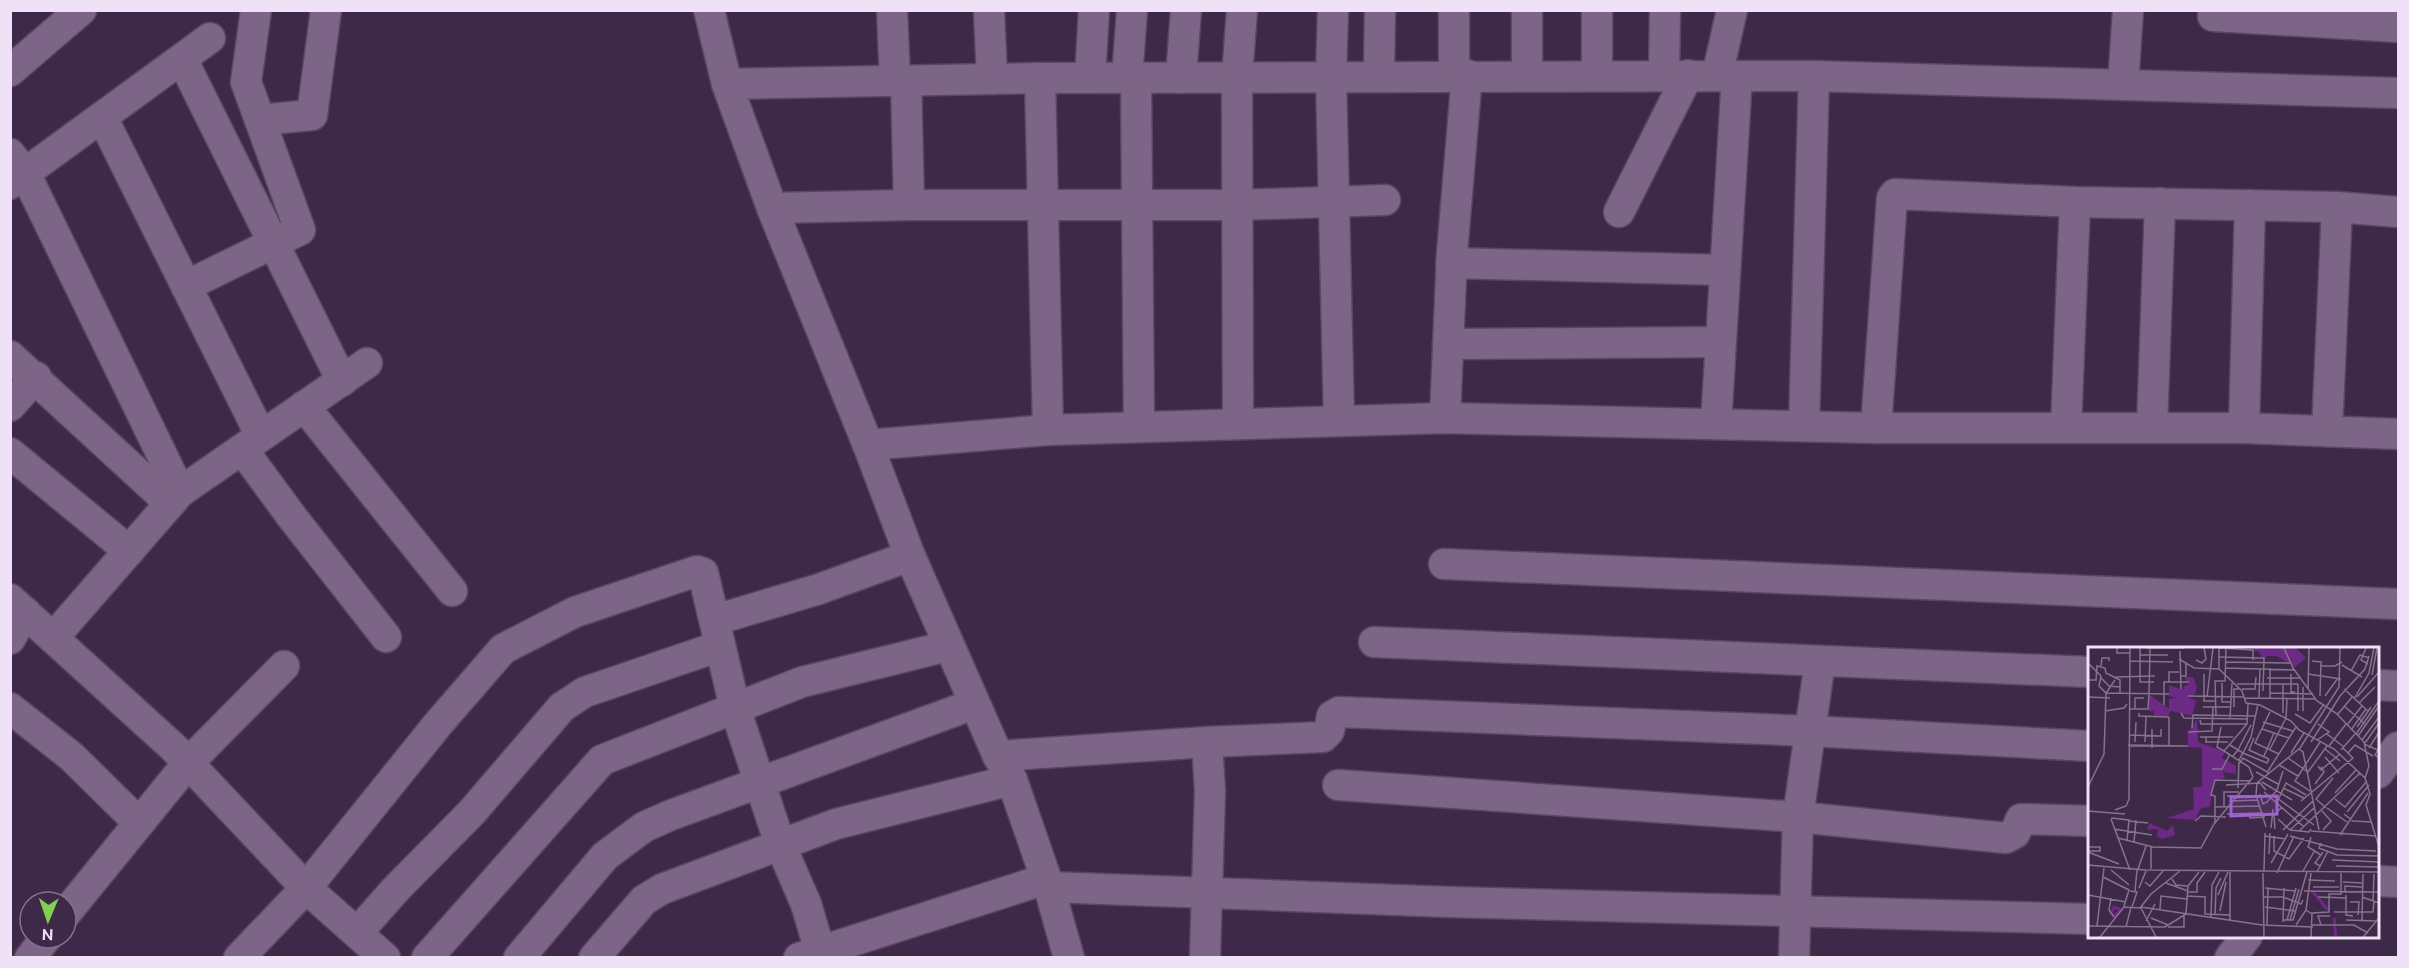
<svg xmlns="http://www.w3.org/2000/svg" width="2409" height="968" font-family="Ubuntu,sans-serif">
	<rect width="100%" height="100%" fill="#3f2948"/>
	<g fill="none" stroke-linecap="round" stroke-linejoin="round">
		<defs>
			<g id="minor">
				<path d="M709 10 727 84 772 208 868 445 910 556 998 756 1012 780 1049 887 1069 958"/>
				<path d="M892 10 895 80"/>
				<path d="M989 10 992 79"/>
				<path d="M1333 10 1331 76 1339 421"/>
				<path d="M1454 10V76"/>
				<path d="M1527 10V76"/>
				<path d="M1597 10V75"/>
				<path d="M2213 16 2398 27"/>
				<path d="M182 59 342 381"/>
				<path d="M10 71 81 10"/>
				<path d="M1379 76 1380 10"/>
				<path d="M1664 76 1665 10"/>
				<path d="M1717 76 1732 10"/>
				<path d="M1040 78 1048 430"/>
				<path d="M1090 78 1094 10"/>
				<path d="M1127 78 1132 10"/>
				<path d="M1136 78 1139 427"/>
				<path d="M1181 78 1186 10"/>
				<path d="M906 80 909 205"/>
				<path d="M727 84 1040 78 1814 76 2398 93"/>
				<path d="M2123 85 2128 10"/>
				<path d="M102 117 261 436"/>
				<path d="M260 120 312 115 326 10"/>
				<path d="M10 154 25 173 180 492"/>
				<path d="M10 184 210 38"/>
				<path d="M772 208 909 205H1237L1385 200"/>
				<path d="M1619 212 1688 75"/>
				<path d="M1451 263 1725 270"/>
				<path d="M186 286 300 230 246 82 256 10"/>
				<path d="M1448 344 1720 342"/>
				<path d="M10 356 170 503"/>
				<path d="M10 406 36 377"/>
				<path d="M304 406 452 591"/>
				<path d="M1445 418 1452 253 1467 75"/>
				<path d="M1238 424 1237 77 1242 10"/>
				<path d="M1716 424 1737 76"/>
				<path d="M1804 426 1814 76"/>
				<path d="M1876 428 1892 198 1895 194 2075 202 2337 207 2398 212"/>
				<path d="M2066 428 2075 202"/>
				<path d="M2152 428 2160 203"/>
				<path d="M2244 428 2250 205"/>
				<path d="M2327 431 2337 207"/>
				<path d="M868 445 1048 430 1445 418 1876 428H2244L2398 434"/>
				<path d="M242 449 292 517 386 637"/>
				<path d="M10 453 129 551"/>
				<path d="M1444 564 2398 604"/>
				<path d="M10 599 174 748 306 888 385 958"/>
				<path d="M715 620 819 589 910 556"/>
				<path d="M53 638 180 492 367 363"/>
				<path d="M10 639 25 612"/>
				<path d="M1374 642 2090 672"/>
				<path d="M2378 685 2398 686"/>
				<path d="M10 708 72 757 139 823"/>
				<path d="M998 756 1207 742 1323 737 1329 731 1332 716 1339 712 1809 731 2090 746"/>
				<path d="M2378 773 2398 747"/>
				<path d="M1338 785 1798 817 2006 838 2015 833 2021 819 2090 821"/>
				<path d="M2378 881 2398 882"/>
				<path d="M1049 887 1450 902 2090 919"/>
				<path d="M66 913 188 763 284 666"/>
				<path d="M357 933 395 890 472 812 562 707 585 692 720 646"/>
				<path d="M30 958 46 938"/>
				<path d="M239 958 306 888 438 724 503 649 575 612 697 571 703 573 704 577 735 708 780 844 806 904 822 958"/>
				<path d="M427 958 602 760 802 682 948 646"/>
				<path d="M519 958 605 856 644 827 671 815 974 704"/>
				<path d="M594 958 644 900 662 889 836 824 1012 780"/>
				<path d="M799 958 1046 879"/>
				<path d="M1205 958 1210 791 1207 742"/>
				<path d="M1794 958 1798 817 1820 661"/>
				<path d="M2230 958 2247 936"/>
			</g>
		</defs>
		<use href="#minor" stroke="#5a4761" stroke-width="33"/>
		<use href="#minor" stroke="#7d6587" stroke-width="30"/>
	</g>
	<g transform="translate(2088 647)">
		<rect width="291" height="291" fill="#3f2948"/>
		<path d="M167 1H208L218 11 207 20 189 9H179L176 13 170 4H166ZM96 30H105L109 40 107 47 100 50 108 54 104 69 83 64 80 69H66V64H61V47L81 62V52L89 51 81 49V38L95 43 96 39 101 38ZM109 72 110 95 137 105 134 111 148 119V127L135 125 137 131 126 133 122 160 113 161 107 173 79 171 106 162 105 140H114V101L100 100V86ZM61 176 79 184 85 178 87 188 74 192 69 189 70 182 59 183Z" fill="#6c2985"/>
		<path fill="none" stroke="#6c2985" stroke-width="3" d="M224 244 240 263M26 260 33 263 26 269 23 266ZM246 271 248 290"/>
		<path fill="none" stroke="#86738e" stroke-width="1.5" d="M29 1V6H42M52 1V35H66M58 1H96M131 1V22L154 44 158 56 172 58 203 74 211 83 246 102 277 131 282 147 278 158M131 1 165 3V13M196 1 205 21 229 54 248 66 276 95 281 119 277 131M278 1 273 13 280 17M92 4 93 42M52 8H80M130 10 176 11 175 44M91 12 106 21 131 22M108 13 114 16 118 12 116 1M42 14 85 15M224 14 233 15 232 49M137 15 203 16M0 16 13 29 11 39 18 46 81 47M254 18 274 30M13 19 14 11H21V14M233 19H247L254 15M137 21 206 23M263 24 272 8 281 11M116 27V54H128M203 27V45H207M220 27 253 32M284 28 289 1M93 29H98V15M28 30 67 29M13 31 21 39 32 40M179 31H212M0 33H8L9 19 17 21 18 26 32 33V47M81 35V25H91M134 36V55H143M149 37H210M215 40V64M154 42H167L168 30M220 42 221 1M256 42 280 64M182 46 225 47M61 47 62 1M100 49 155 50M237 49 250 31M0 50 22 51M119 50 125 1M269 50 291 25M156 51 228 52M171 51 172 22M182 51V21M266 52 281 26 286 1M271 56 287 40M160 57 159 77 136 104 161 120 165 130M76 58V35H101M256 59 277 77M115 60H142M146 60V42H151M41 62H60L61 47M47 62V51H56M17 64 36 61 39 57M210 64V37M182 65 167 96 191 107M51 66V69L81 70M93 66 96 71 160 72M195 66V37M207 67 222 76 236 57M250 67 265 49M128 68 127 34H137L138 1M81 70V99M142 71 144 36M198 71 199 52M112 73 113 77H159M175 75 205 84M259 78 274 59M133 80 129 100 136 104M269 80 283 60M104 81 105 68 168 69M64 82V101M174 82 201 91M263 83 278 62M100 85 124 84 125 60M239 87 256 100M268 87 291 54M41 88 73 89V82M270 89 291 59M112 90H145M118 90V95H140M166 91 161 103 181 112M229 93 241 85 230 77M274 93 291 70M47 95 48 75M57 95 58 70M223 95 252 49 277 22 281 9M277 96 291 76M276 97 290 103 287 108 291 111M40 98 100 99H41M142 98 150 103 163 78M241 99 258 77M281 101 291 85M182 102 198 71M211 102 215 105 231 183M237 102 252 114M253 103 267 87M203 106 216 86M260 106 267 98 285 109M145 109 150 103 155 106 163 90 170 57M176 109 186 86M237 110 251 126M200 111 220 125 239 99M152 116 155 111 181 126M191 118 210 129M230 119 233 123 252 107M124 122H134L142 107M180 124 208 80M168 125 190 137M174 135 204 153M227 137 236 125 233 120M138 138 172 136 178 143M0 140 16 107 18 46 27 33M150 141 151 113 155 106 179 116 181 112M195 141 216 151M222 144 207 134 232 95M176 145 216 180M247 146 268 123M172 147 175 157 179 155 189 143 195 124M139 149H168M189 151 226 178M247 152 257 160 279 134M190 153 198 136 218 148M143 154 170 153M213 154 265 111 255 101M278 158 291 200M127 160 172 159M136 160V145H151M238 161 228 152 245 131M239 161 259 175M27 163 38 159 41 152 42 1M0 164 37 167M234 164 243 174 235 183M259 165 281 138M162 166V171L177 170M139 167 175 166M256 167 265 174 284 175M23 171 41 173 39 193M23 172 42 223M190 172 202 183 221 185 223 182M41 174 60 176M107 174 113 169 138 170M127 177V149L123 148 127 133 163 134M178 180 168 148 169 136 212 101 251 40 252 1M183 181 185 162M26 182 64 188M187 182 186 168 194 160M195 183 225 154M202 183 226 161M211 184 272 126M223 184 288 189M252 188 280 146M177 189 198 192M186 189V204L201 212 216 191M202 189 249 202 288 204M223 190 220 200 233 208M30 191 65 200 113 201 126 177 165 130M46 195 48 173M233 196 231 201 249 208 291 209M0 200H12V204H0M0 205 31 217M181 207 182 186M244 213 291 215M183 216 200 187M0 218 57 223 291 225M232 219 227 216 235 205M248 219 291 220V223M50 222 58 199M63 222V200M23 223 41 238M176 224 177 186M215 224 227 203M229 225 240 204M175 226 176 290M189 226 206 189M223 226 218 263 224 267M15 230 41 243 36 259M84 232 88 238 100 239M220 233 247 234M57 235 62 239 75 224M255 235 275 236M78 236 100 244M225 240H251M51 241 58 224M177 241 207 244M42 244 49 245 44 260M47 244 49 223M216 244 291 245M100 245H109V236L117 225M257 245V239L274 240M0 248 38 255M130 248 140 225M258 248V268L265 269M99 249 118 250M117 250V267L142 268M175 250H195L213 257 215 253M230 250 258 251M274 250 291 256M23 251 21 263 26 270M285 254 286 227M262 255H271L270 268M53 260 174 278 225 280M177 260 207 264M53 261 68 290M72 262 73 249 99 252M132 264 138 235M246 265H285L286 254M127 268 128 241 133 231M123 270 124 238 131 225M63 271 80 278M142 273V225M195 273H205L219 225M199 273 208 241M202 273 211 242M258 273 288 274M274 273 275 227M58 274 67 257M195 275 196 241M179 278 180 241M208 278 218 263M224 278H266L280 286M233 278 230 269H242M0 279 77 280 98 267 100 239 111 225M9 279 16 221M38 280 43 260M80 280H96V268M12 290 36 260 52 261 63 247 92 224M223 290 224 266 241 265V247H253V226M275 290 291 271"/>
		<path fill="#9e63d0" fill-opacity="0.15" stroke="#9e63d0" stroke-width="3" d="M189 149V167L143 169V150Z"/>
		<rect width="291" height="291" fill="none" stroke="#f0e2f6" stroke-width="3"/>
	</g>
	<rect width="2409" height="968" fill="none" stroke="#f0e2f6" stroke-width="24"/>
	<g transform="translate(48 920) rotate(182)"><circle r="28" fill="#3f2948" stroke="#86738e" stroke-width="1.5"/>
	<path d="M0-4.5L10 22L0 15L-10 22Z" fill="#80d051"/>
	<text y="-9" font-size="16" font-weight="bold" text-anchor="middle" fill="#f0e2f6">N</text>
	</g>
</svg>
